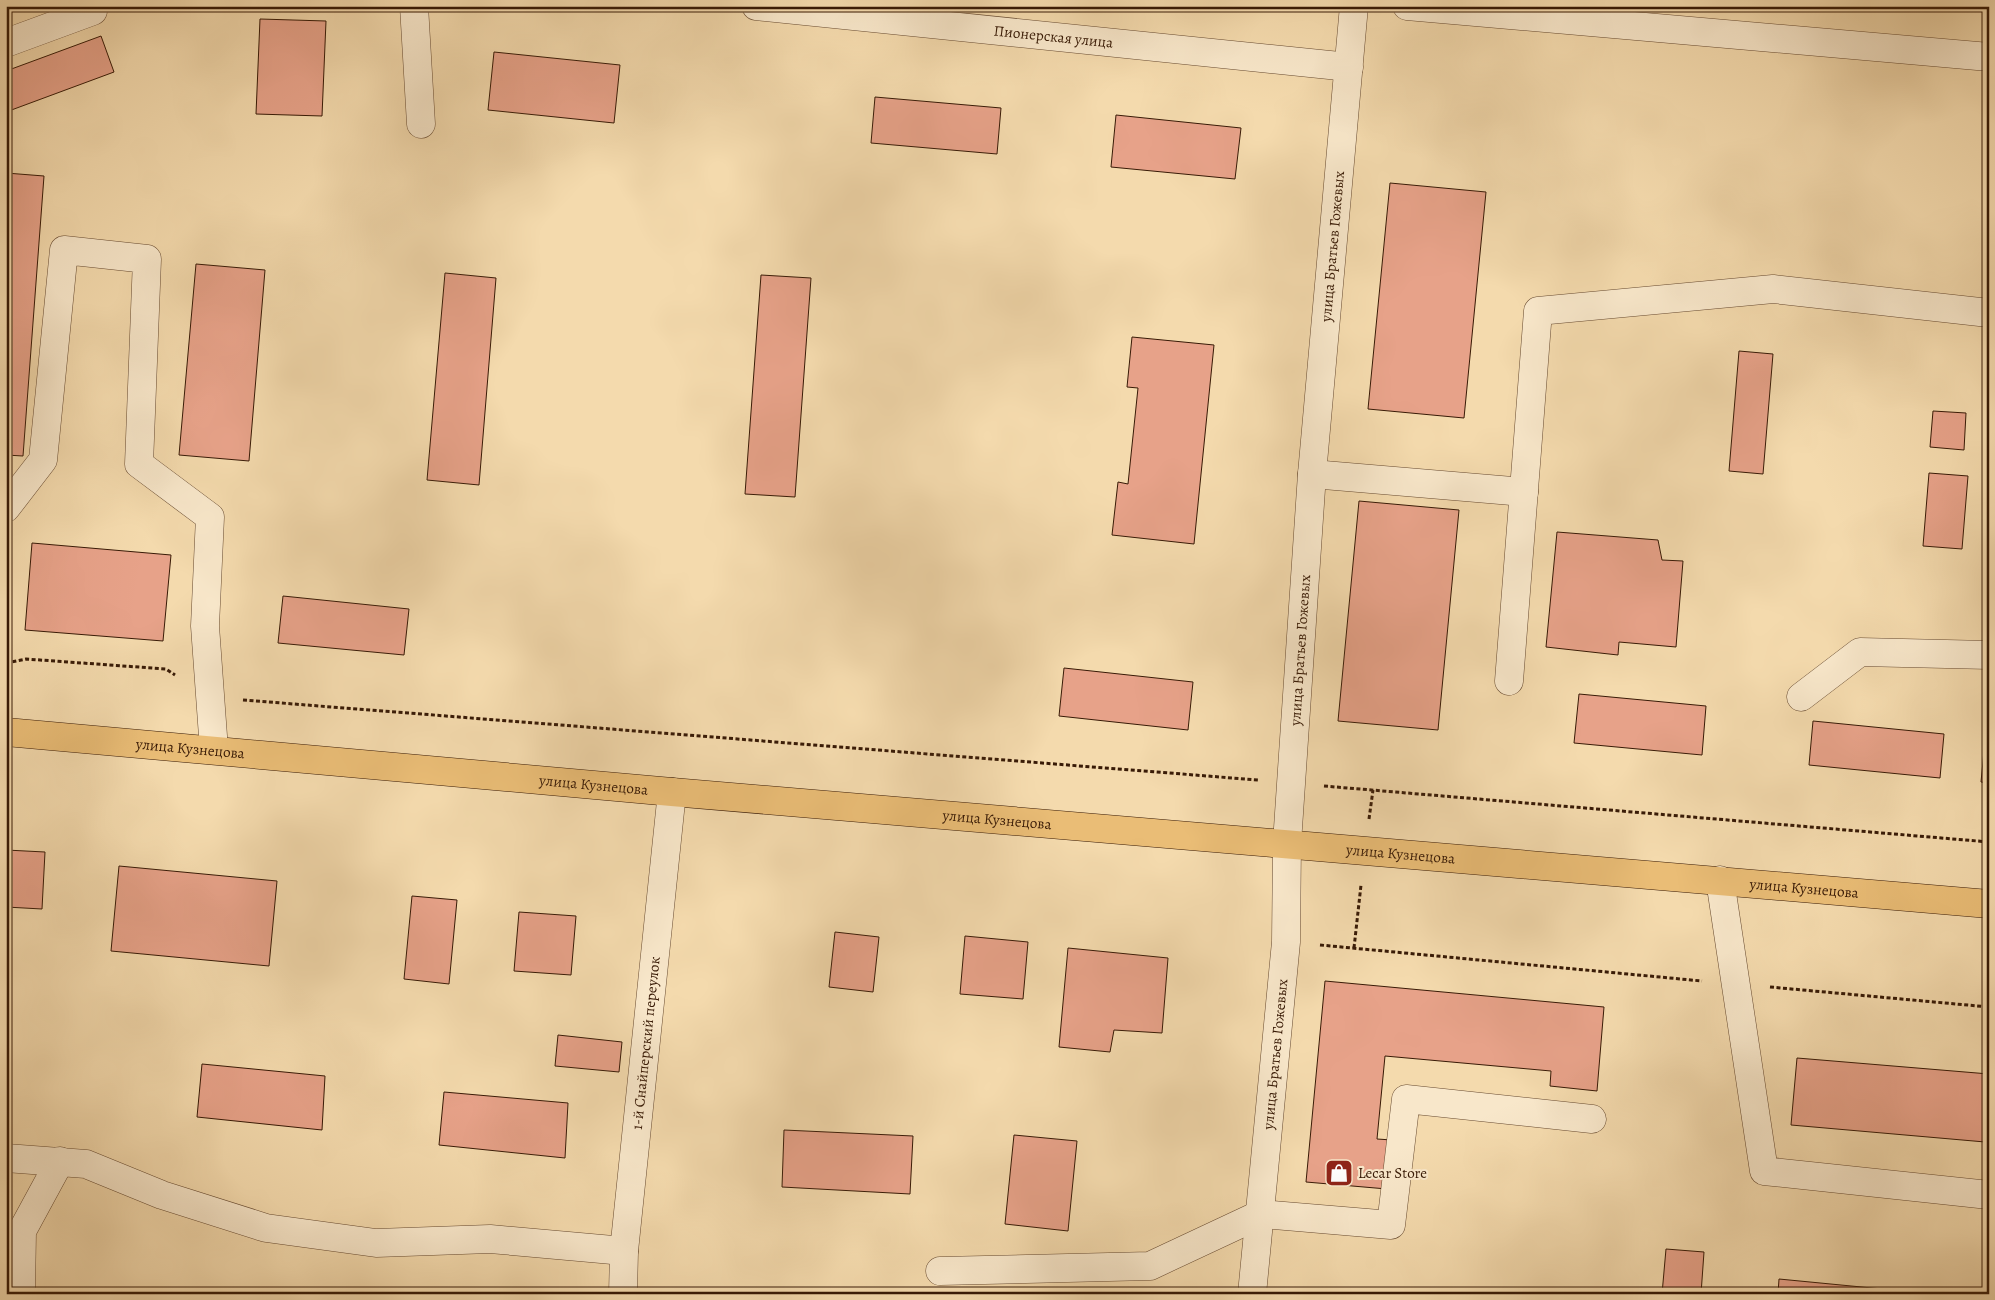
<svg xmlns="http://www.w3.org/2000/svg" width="1995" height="1300" font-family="Alegreya,serif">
	<rect width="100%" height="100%" fill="#f4daad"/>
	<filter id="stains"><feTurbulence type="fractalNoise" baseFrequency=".004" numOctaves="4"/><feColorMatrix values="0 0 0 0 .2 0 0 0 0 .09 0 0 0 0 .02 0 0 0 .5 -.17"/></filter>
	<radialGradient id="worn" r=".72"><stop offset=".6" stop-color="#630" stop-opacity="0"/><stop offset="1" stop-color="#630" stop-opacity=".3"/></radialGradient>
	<g fill="#e7a289" stroke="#381a06">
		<path d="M1923 6H1989V12Z"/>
		<path d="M260 19 326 21 322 116 256 114Z"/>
		<path d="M101 36 114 72 6 112V71Z"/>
		<path d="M494 52 620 65 614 123 488 110Z"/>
		<path d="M875 97 1001 108 997 154 871 143Z"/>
		<path d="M1116 115 1241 128 1235 179 1111 167Z"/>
		<path d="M6 173 44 176 23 456 6 455Z"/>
		<path d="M1390 183 1486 192 1464 418 1368 409Z"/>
		<path d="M196 264 265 270 249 461 179 455Z"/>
		<path d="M445 273 496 278 479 485 427 480Z"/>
		<path d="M761 275 811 278 795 497 745 494Z"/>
		<path d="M1132 337 1214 345 1194 544 1112 535 1118 482 1128 484 1138 388 1127 387Z"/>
		<path d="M1739 351 1773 354 1763 474 1729 471Z"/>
		<path d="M1933 411 1966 413 1964 450 1930 447Z"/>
		<path d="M1929 473 1968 476 1962 549 1923 546Z"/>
		<path d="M1359 501 1459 510 1438 730 1338 721Z"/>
		<path d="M1557 532 1658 540 1662 560 1683 561 1676 647 1619 642 1618 655 1546 647Z"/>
		<path d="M32 543 171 555 163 641 25 630Z"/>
		<path d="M283 596 409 609 404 655 278 643Z"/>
		<path d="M1064 668 1193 682 1188 730 1059 716Z"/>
		<path d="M1579 694 1706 706 1702 755 1574 743Z"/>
		<path d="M1989 699V783L1981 782Z"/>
		<path d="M1813 721 1944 734 1940 778 1809 765Z"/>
		<path d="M6 850 45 852 42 909 6 907Z"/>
		<path d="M119 866 277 881 269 966 111 951Z"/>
		<path d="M412 896 457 900 449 984 404 979Z"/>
		<path d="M519 912 576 916 571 975 514 971Z"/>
		<path d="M835 932 879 937 873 992 829 987Z"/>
		<path d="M965 936 1028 942 1023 999 960 994Z"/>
		<path d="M1068 948 1168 958 1162 1033 1114 1030 1110 1052 1059 1047Z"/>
		<path d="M1325 981 1604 1007 1597 1091 1550 1086 1551 1071 1385 1056 1377 1139 1392 1140 1387 1189 1306 1182Z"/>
		<path d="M558 1035 622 1042 619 1072 555 1066Z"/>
		<path d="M1797 1058 1989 1074 1985 1142 1791 1125Z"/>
		<path d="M202 1064 325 1076 322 1130 197 1117Z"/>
		<path d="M444 1092 568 1103 565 1158 439 1145Z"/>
		<path d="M784 1130 913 1136 910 1194 782 1187Z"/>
		<path d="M1014 1135 1077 1141 1068 1231 1005 1224Z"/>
		<path d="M1666 1249 1704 1252 1701 1294H1662Z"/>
		<path d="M1779 1279 1934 1294H1778Z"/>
	</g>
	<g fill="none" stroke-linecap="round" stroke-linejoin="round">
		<defs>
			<g id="minor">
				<path d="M414 6 421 124"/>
				<path id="s1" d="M756 6 1349 67"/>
				<path d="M1407 6 1989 57"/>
				<path d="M6 43 93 11"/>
				<path d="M1312 474 1524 492"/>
				<path d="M6 508 43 460 64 250 147 259 139 464 210 517 205 626 214 750"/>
				<path d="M1509 681 1538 311 1773 289 1989 313"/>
				<path d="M1801 697 1860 652 1989 655"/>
				<path d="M1720 880 1764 1171 1989 1195"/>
				<path d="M6 1158 86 1164 162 1195 266 1228 376 1243 490 1239 624 1251"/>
				<path d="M940 1271 1150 1266 1261 1214 1391 1225 1406 1099 1592 1119"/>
				<path d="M21 1294 22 1231 60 1161"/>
				<path id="s2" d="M623 1294 624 1251 672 792"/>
				<path id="s3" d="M1252 1294 1286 942 1287 843 1312 474 1354 6"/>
			</g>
			<g id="major">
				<path id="s4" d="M6 732 672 792 1989 904"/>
			</g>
		</defs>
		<use href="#minor" stroke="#674a30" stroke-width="29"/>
		<use href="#major" stroke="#381a06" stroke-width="29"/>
		<g stroke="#381a06" stroke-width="3" stroke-dasharray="4 2.5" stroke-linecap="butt">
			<path d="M6 663 26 659 166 669 175 675"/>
			<path d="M243 700 1258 780"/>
			<path d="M1324 786 1989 842"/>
			<path d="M1369 819 1373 790"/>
			<path d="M1320 945 1702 981"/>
			<path d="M1354 948 1361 885"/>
			<path d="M1770 987 1989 1007"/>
		</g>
		<use href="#minor" stroke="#f8e7ca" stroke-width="28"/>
		<use href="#major" stroke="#eabd76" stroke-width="28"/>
	</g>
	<defs>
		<symbol id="shop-square" viewBox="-11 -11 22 22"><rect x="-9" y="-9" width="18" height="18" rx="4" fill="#8f2418" stroke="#f8e7ca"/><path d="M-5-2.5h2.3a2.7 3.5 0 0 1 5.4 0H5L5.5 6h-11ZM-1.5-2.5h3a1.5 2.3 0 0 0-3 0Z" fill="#fff"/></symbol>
	</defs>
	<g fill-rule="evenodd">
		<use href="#shop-square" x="1323" y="1157" width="32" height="32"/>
	</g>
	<g text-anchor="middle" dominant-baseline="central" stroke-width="4" stroke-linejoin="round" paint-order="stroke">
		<g font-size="15" fill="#381a06" stroke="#f8e7ca">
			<text stroke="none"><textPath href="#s1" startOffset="299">Пионерская улица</textPath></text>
			<text stroke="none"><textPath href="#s3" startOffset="1051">улица Братьев Гожевых</textPath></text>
			<text stroke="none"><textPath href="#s3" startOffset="646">улица Братьев Гожевых</textPath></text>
			<text stroke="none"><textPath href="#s4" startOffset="185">улица Кузнецова</textPath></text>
			<text stroke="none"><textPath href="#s4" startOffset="590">улица Кузнецова</textPath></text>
			<text stroke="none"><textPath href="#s4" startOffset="995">улица Кузнецова</textPath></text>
			<text stroke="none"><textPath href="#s4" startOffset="1400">улица Кузнецова</textPath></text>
			<text stroke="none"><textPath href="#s4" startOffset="1805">улица Кузнецова</textPath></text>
			<text stroke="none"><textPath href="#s2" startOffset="252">1-й Снайперский переулок</textPath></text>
			<text stroke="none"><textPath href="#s3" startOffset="241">улица Братьев Гожевых</textPath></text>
		</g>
		<g font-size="15" fill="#381a06" stroke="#f8e7ca" text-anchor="start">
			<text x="1358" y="1173">Lecar Store</text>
		</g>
	</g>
	<rect width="1995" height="1300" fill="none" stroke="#f4daad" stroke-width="25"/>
	<rect x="8" y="8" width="1980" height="1285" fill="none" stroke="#381a06" stroke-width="2.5"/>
	<rect x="12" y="12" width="1970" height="1275" fill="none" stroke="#381a06"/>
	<rect width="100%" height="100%" filter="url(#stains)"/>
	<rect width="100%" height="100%" fill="url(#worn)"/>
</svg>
